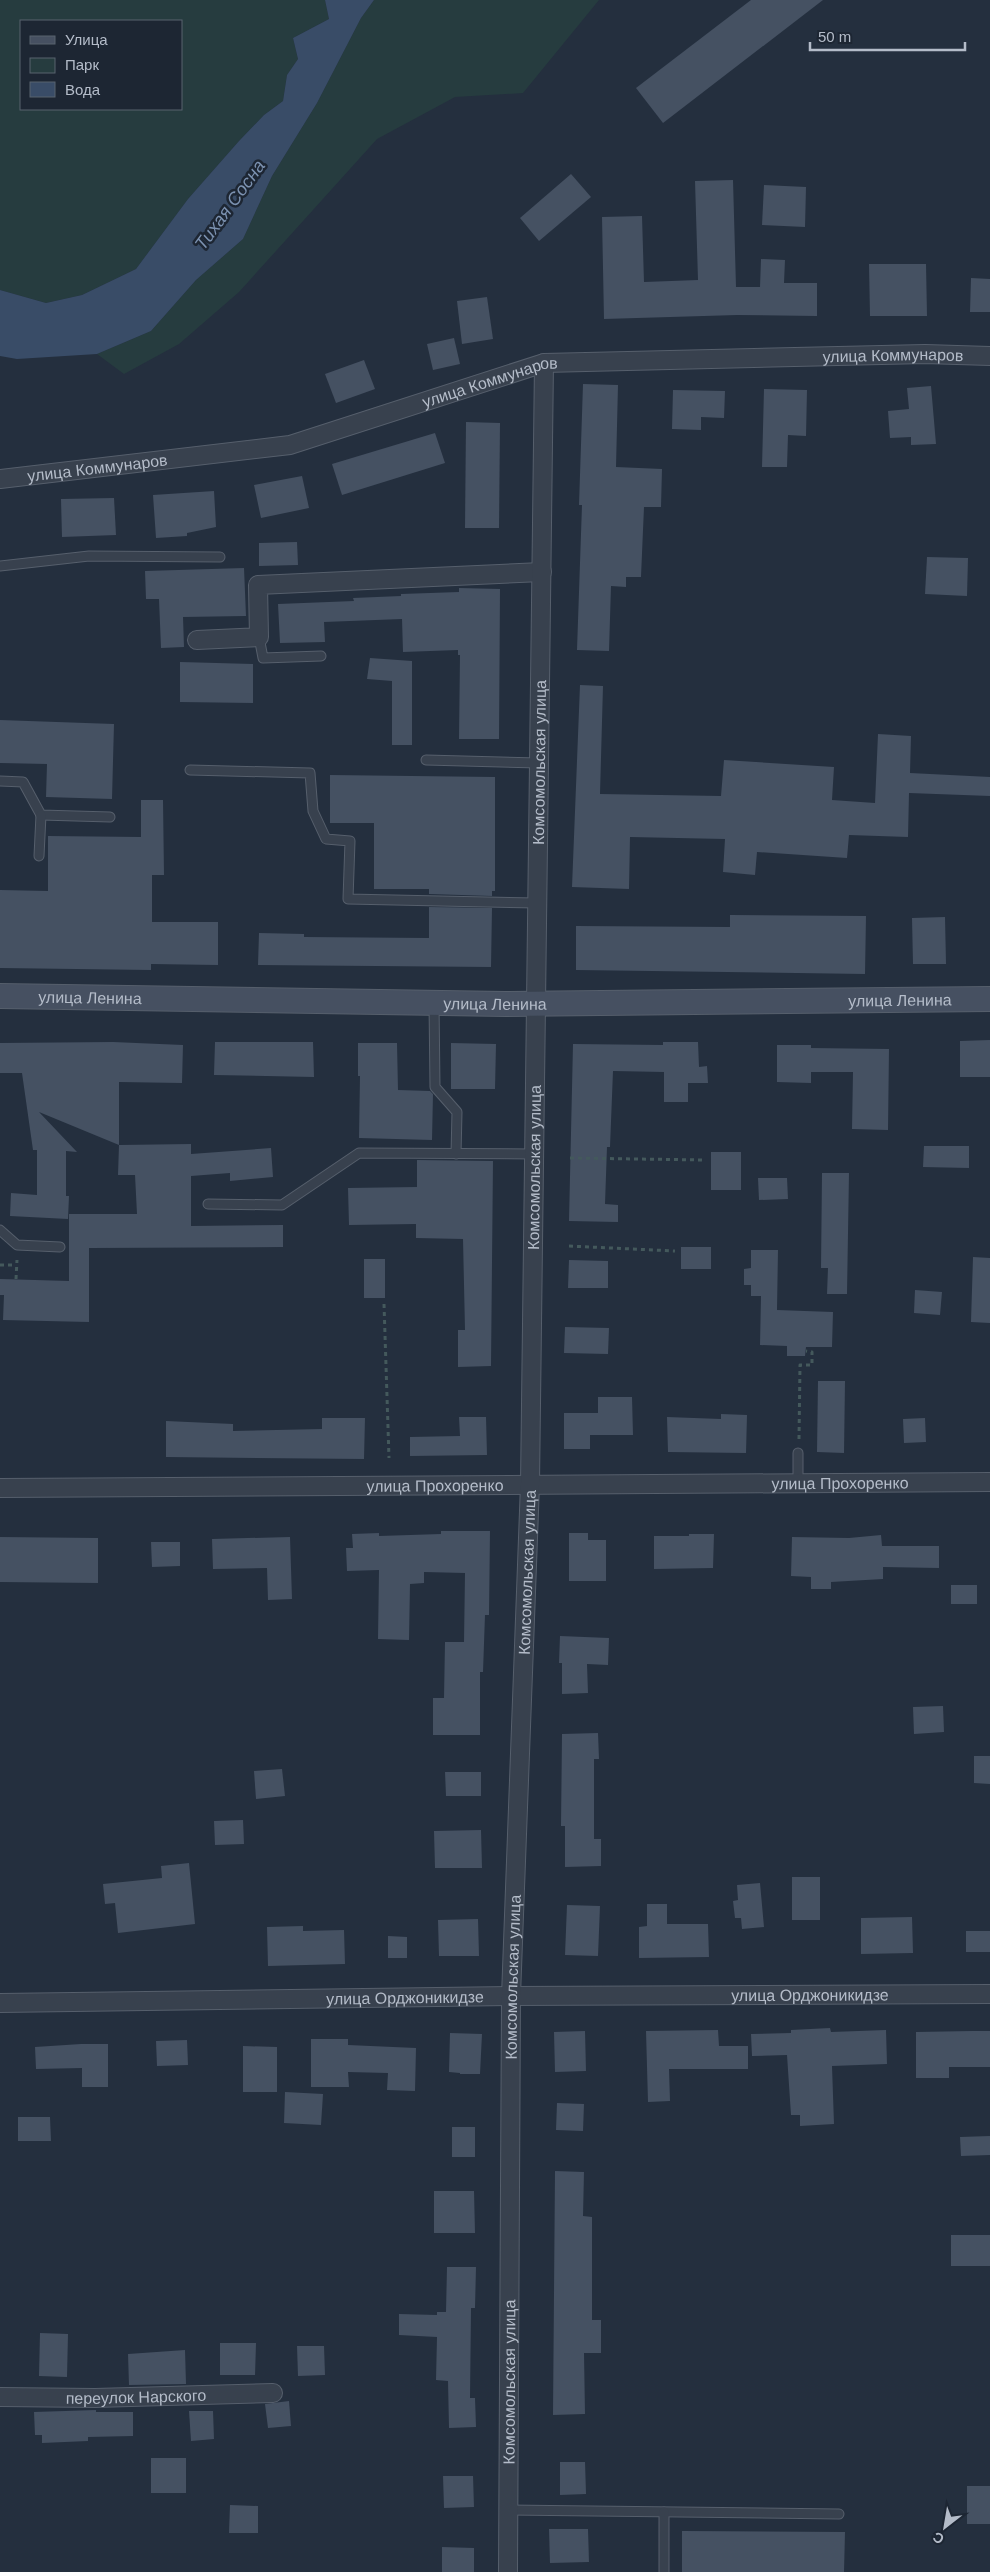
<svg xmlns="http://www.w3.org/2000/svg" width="990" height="2572" font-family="Helvetica,sans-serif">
	<rect width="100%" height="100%" fill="#242f3e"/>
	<g fill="#263c3f" fill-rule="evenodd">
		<path d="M0 0H325L329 19 293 38 298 59 287 75 283 101 264 115 239 141 188 199 136 269 82 295 46 303 0 290ZM21 21H181V109H21Z"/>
		<path d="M374 0H599L523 93 455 97 377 139 239 292 179 344 124 374 97 354 151 331 196 280 243 239 272 176 317 103 361 18Z"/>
	</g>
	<path fill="#394c67" d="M325 0H374L361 18 317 103 272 176 243 239 196 280 151 331 97 354 17 359 0 356V290L46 303 82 295 136 269 188 199 239 141 264 115 283 101 287 75 298 59 293 38 329 19Z"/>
	<g fill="#455162">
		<path d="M751 0H823L663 123 636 88Z"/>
		<path d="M571 174 591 197 539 241 520 218Z"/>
		<path d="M733 180 736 287H760L761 259 785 260 784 283H817V316L737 315 604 319 602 217 642 216 644 282 698 280 695 181Z"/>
		<path d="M764 185 806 187 805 227 762 225Z"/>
		<path d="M869 264H926L927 316H870Z"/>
		<path d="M971 278 990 279V312H970Z"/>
		<path d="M487 297 493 339 462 344 457 301Z"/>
		<path d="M454 338 460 364 433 370 427 344Z"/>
		<path d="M364 360 375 389 336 403 325 374Z"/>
		<path d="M583 384 618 385 616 467 662 469 661 507H644L641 577H626V587L611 586 609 651 577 650 582 505H579Z"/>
		<path d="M931 386 936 444 911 445V437L890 438 888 411 909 409 907 388Z"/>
		<path d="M764 389 807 390 806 436 788 435 787 467H762Z"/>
		<path d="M673 390 725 391 724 418 701 417V430L672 429Z"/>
		<path d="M466 422 500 423 499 528H465Z"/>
		<path d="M435 433 445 463 342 495 332 464Z"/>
		<path d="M302 476 309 508 261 518 254 485Z"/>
		<path d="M214 491 216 527 187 533V536L156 538 153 495Z"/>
		<path d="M114 498 116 535 62 537 61 499Z"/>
		<path d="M297 542 298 565 259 566V543Z"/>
		<path d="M927 557 968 558 967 596 925 594Z"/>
		<path d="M244 568 246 616 183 617 184 647 161 648 159 599H146L145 571Z"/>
		<path d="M459 588 500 589 499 739H459L460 655H458V650L403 652 402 619 324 622 325 642 280 643 278 604 354 601 353 598 401 596V594L459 592Z"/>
		<path d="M370 658 412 661V745H392V681L367 679Z"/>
		<path d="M180 662 253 664V703L180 702Z"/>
		<path d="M580 685 603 686 600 794 721 796 724 760 834 767 832 800 875 803 878 734 911 736 910 773 990 777V796L909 793 908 837 849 835 847 858 757 852 755 875 723 872 725 839 630 837 629 889 572 887Z"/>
		<path d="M0 720 114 724 112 799 46 797 47 764 0 763Z"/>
		<path d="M330 775 495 777V891H492V896L429 894V889H374V823H330Z"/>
		<path d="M141 800H163L164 875H152V922H218V965L151 964V970L0 968V890L48 891V836L141 837Z"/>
		<path d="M429 907 492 908 491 967 258 965 259 933 304 934V937L429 938Z"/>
		<path d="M730 915 866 916 865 974 576 970V926L730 927Z"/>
		<path d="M945 917 946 964H913L912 918Z"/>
		<path d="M990 1040V1077H960V1041Z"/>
		<path d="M113 1042 183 1045 182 1083 119 1082V1145L39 1112 77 1152 66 1151V1196H69L68 1219 10 1216 11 1193 37 1195V1150H33L22 1073H0V1043Z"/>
		<path d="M215 1042H313L314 1077 214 1075Z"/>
		<path d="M663 1042H698L699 1067 707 1066 708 1083H688V1102H664V1072L613 1071 610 1147H607L605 1204 618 1205V1222L569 1221 573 1044 663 1045Z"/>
		<path d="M358 1043H397L398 1090 430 1091 433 1094 432 1140 359 1138 360 1076H358Z"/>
		<path d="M451 1043 496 1044 495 1089H451Z"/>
		<path d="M777 1045H811V1048L889 1049 888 1130 852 1129 853 1072H811V1083L777 1082Z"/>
		<path d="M191 1144V1154L271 1148 273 1177 230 1181V1173L191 1176V1226L283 1225V1247L89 1248V1322L3 1320 4 1295H0V1279L69 1281V1214H137L135 1175H118L119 1145Z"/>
		<path d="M924 1146H969V1168L923 1167Z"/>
		<rect x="711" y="1152" width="30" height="38"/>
		<path d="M417 1160 493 1161 491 1366 458 1367V1330H465L463 1239 416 1238V1224L349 1225 348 1188 417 1187Z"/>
		<path d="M822 1173H849L847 1294H827L828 1268H821Z"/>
		<path d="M758 1178H787L788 1199 759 1200Z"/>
		<rect x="681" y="1247" width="30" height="22"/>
		<path d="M751 1250H778L777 1310 833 1312 832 1347H806L805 1356H787V1346L760 1345 761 1296H751V1285H744V1269L751 1268Z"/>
		<path d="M973 1257 990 1258V1323L971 1322Z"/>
		<rect x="364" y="1259" width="21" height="39"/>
		<path d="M569 1260 608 1261V1288H568Z"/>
		<path d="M915 1290 942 1292 940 1315 914 1313Z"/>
		<path d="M565 1327 609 1328 608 1354 564 1353Z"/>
		<path d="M818 1381H845L844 1453 817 1452Z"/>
		<path d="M598 1397H632L633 1435H590V1449H564V1413H598Z"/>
		<path d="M721 1414 747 1415 746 1453 668 1452 667 1417 721 1419Z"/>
		<path d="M459 1417H486L487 1455 410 1456V1437L460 1436Z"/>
		<path d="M322 1418H365L364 1459 166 1457V1421L233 1424V1431L322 1429Z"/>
		<path d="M925 1418 926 1442 904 1443 903 1419Z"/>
		<path d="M441 1531H490L489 1615H485L483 1672H480V1735H433V1698H444L445 1642H464L465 1573 424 1572V1583L410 1584 409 1640 378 1639 379 1570 347 1571 346 1548H353L352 1534 379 1533V1536L441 1534Z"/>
		<path d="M569 1533H588V1540H606V1581H569Z"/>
		<path d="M689 1534H714L713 1568 654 1569V1536H689Z"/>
		<path d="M881 1535 882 1546H939V1568L883 1567V1579L831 1582V1589H811V1577L791 1576 792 1537 849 1538Z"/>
		<path d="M0 1537 98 1538V1583L0 1582Z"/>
		<path d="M290 1537 292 1599 268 1600 267 1568 213 1569 212 1539Z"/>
		<path d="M151 1542H180V1566L152 1567Z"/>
		<rect x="951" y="1585" width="26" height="19"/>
		<path d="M560 1636 609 1638 608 1665 587 1664 588 1693 562 1694V1663H559Z"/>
		<path d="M943 1706 944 1732 914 1734 913 1707Z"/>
		<path d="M598 1733 599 1759H594V1839H601V1866L565 1867V1826H561L562 1734Z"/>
		<path d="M974 1756H990V1784L974 1783Z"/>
		<path d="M282 1769 285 1796 256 1799 254 1771Z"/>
		<path d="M445 1772H481V1796H446Z"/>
		<path d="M243 1820 244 1844 215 1845 214 1821Z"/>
		<path d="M481 1830 482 1868H435L434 1831Z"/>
		<path d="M189 1863 195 1924 118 1933 115 1903 105 1904 103 1884 162 1878 161 1866Z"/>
		<rect x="792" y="1877" width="28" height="43"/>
		<path d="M760 1883 764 1927 742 1929 741 1918H735L733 1901 738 1900 737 1885Z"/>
		<path d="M647 1904H667V1924H708L709 1957 639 1958V1927L647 1926Z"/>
		<path d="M567 1905 600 1906 598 1956 565 1955Z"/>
		<path d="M912 1917 913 1953 861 1954V1918Z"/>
		<path d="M478 1919 479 1956H439L438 1920Z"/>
		<path d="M303 1926V1931L344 1930 345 1964 268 1966 267 1927Z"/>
		<rect x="966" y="1931" width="24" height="21"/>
		<path d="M388 1936 407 1937V1958H388Z"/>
		<path d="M830 2028 831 2032 886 2030 887 2064 832 2066 834 2124 800 2126V2115H791L787 2055 752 2056 751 2034 791 2033V2030Z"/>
		<path d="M718 2030 719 2046H748V2069H669L670 2101 648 2102 646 2031Z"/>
		<path d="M585 2031 586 2071 555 2072 554 2032Z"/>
		<path d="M972 2031H990V2067H949V2078H916V2032Z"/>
		<path d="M450 2033 482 2034 480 2074H460V2073L449 2072Z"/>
		<path d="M311 2039H348V2045L416 2048 415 2091 387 2090 388 2073 348 2072 349 2087H311Z"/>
		<path d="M187 2040 188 2065 157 2066 156 2041Z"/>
		<path d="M81 2044H108V2087H82V2068L36 2069 35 2047Z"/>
		<path d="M243 2046 277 2047V2092H243Z"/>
		<path d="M285 2092 323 2094 321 2125 284 2123Z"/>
		<path d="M557 2103 584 2104 583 2131 556 2130Z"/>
		<path d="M18 2117H50L51 2141H18Z"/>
		<rect x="452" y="2127" width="23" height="30"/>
		<path d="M990 2136V2155L961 2156 960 2137Z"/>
		<path d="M555 2171 584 2172 583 2216 592 2217V2320H601V2353H584L585 2414 553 2415Z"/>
		<path d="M434 2191H474L475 2233H434Z"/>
		<rect x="951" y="2235" width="39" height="31"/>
		<path d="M447 2267H476L475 2308H471L470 2398H475L476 2427 449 2428 448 2381 436 2380 437 2337 399 2335V2314L437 2315V2312H446Z"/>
		<path d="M40 2333 68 2334 67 2377 39 2376Z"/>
		<path d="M220 2343H256L255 2375H220Z"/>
		<path d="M297 2346H324L325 2375 298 2376Z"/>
		<path d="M185 2350 186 2384 129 2385 128 2354Z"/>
		<path d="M289 2401 291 2426 268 2428 265 2404Z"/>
		<path d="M96 2410V2412H133V2436L88 2437V2441L42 2443V2435H35L34 2412Z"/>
		<path d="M189 2411H213L214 2439 191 2441Z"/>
		<rect x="151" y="2458" width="35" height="35"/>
		<path d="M560 2462H585L586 2494 560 2495Z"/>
		<path d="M443 2476H473L474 2507 444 2508Z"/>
		<rect x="967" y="2486" width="23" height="38"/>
		<path d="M230 2505 258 2506V2533H229Z"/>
		<path d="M549 2529H588L589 2562 550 2563Z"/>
		<path d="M682 2531 845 2532 844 2572H682Z"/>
		<path d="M442 2547 474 2548V2572H442Z"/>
	</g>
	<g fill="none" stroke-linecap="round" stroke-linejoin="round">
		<defs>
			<g id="service">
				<path d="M0 566 89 556 220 557"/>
				<path d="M259 637 263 658 321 656"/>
				<path d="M426 760 539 763"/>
				<path d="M190 770 310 773 313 811 326 839 350 841 348 899 537 903"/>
				<path d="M0 781 23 782 41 815 110 817"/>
				<path d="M39 856 41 815"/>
				<path d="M434 1003 435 1087 457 1112 456 1154"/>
				<path d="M208 1204 282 1205 359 1153 534 1154"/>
				<path d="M0 1230 17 1245 60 1247"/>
				<path d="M798 1483V1453"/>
				<path d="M508 2510 839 2514"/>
				<path d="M664 2512V2572"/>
			</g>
			<g id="minor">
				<path id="s1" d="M0 479 290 445 544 363 925 354 990 356"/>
				<path d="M197 640 259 637 258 585 542 572"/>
				<path id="s2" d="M0 1488 990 1482"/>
				<path id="s3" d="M0 2003 511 1996 990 1994"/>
				<path id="s4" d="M0 2397 95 2398 273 2393"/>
				<path id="s5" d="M508 2572 511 1996 530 1484 544 363"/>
			</g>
			<g id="secondary">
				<path id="s6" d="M0 996 505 1004 990 999"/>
			</g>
		</defs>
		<use href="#service" stroke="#565f6c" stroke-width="11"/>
		<use href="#minor" stroke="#565f6c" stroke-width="20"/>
		<use href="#secondary" stroke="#565f6c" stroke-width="26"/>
		<g stroke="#44595c" stroke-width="3" stroke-dasharray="4 4" stroke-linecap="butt">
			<path d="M570 1158 705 1160"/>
			<path d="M569 1246 675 1251"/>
			<path d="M0 1265H16"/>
			<path d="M16 1279 17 1260"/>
			<path d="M384 1304 389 1458"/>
			<path d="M799 1439 800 1365H812V1352L806 1351"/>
		</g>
		<use href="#service" stroke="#38414e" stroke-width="9"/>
		<use href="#minor" stroke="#38414e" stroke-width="18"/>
		<use href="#secondary" stroke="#465061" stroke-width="24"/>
	</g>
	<g text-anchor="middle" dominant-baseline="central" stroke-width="5" stroke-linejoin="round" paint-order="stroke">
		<g font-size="16" fill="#b4bcc9" stroke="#1d2633">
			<text stroke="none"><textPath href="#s1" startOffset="908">улица Коммунаров</textPath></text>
			<text stroke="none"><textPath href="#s1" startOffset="502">улица Коммунаров</textPath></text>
			<text stroke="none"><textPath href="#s1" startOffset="98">улица Коммунаров</textPath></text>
			<text stroke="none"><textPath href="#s5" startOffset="1810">Комсомольская улица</textPath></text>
			<text stroke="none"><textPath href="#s6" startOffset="90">улица Ленина</textPath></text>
			<text stroke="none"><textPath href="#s6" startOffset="900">улица Ленина</textPath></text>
			<text stroke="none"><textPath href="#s6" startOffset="495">улица Ленина</textPath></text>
			<text stroke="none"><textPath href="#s5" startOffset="1405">Комсомольская улица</textPath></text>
			<text stroke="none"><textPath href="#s2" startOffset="840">улица Прохоренко</textPath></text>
			<text stroke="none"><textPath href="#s2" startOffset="435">улица Прохоренко</textPath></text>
			<text stroke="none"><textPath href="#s5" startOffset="1000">Комсомольская улица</textPath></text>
			<text stroke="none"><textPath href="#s5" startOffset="595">Комсомольская улица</textPath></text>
			<text stroke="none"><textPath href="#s3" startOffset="810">улица Орджоникидзе</textPath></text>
			<text stroke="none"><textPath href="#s3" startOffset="405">улица Орджоникидзе</textPath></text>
			<text stroke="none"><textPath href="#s5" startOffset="190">Комсомольская улица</textPath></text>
			<text stroke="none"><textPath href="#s4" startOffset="136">переулок Нарского</textPath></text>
		</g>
		<g font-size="18" font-style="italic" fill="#7c92b1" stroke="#1d2633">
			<text transform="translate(230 205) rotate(-54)">Тихая Сосна</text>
		</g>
	</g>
	<rect x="20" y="20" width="162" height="90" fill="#1d2633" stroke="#59626f"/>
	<rect x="30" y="36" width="25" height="8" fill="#465061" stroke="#59626f"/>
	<text x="65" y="45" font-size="15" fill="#b4bcc9">Улица</text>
	<rect x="30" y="58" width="25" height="15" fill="#263c3f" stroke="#59626f"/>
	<text x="65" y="70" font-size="15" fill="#b4bcc9">Парк</text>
	<rect x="30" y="82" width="25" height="15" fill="#394c67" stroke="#59626f"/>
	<text x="65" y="95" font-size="15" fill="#b4bcc9">Вода</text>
	<g transform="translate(945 2527) rotate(211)" stroke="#1d2633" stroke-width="4" paint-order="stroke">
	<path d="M0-4L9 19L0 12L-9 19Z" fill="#b4bcc9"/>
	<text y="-8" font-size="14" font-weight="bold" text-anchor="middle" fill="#b4bcc9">С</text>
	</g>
	<path d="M810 42v8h155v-8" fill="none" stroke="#b4bcc9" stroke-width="2.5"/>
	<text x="818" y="42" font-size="15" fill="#b4bcc9" stroke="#1d2633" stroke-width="4" paint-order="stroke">50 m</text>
</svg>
